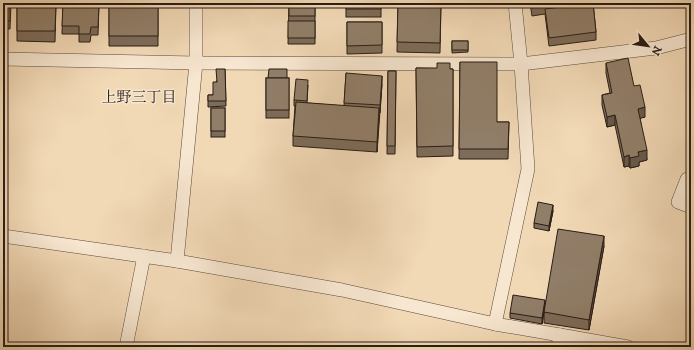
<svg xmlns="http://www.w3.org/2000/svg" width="694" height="350" font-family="'IM FELL DW Pica','Noto Serif JP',serif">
	<rect width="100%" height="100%" fill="#f2d9b6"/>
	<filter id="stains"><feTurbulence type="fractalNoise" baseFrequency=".005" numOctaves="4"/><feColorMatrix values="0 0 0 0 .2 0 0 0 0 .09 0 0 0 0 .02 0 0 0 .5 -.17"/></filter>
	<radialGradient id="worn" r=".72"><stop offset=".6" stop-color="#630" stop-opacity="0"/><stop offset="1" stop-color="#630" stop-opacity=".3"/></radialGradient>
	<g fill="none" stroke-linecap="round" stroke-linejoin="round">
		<defs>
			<g id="minor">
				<path d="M3 59 196 63 521 64 656 48 691 39"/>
				<path d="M691 178 687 179 678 202 691 207"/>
				<path d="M3 236 177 261 342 290 495 324 560 335 628 347"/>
				<path d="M177 261 196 63V3"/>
				<path d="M495 324 528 169 521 64 515 3"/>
				<path d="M126 347 144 256"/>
				<path d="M558 347 560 335"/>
			</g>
		</defs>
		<use href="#minor" stroke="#5a4b3d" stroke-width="14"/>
		<use href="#minor" stroke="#f7e6d0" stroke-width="13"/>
	</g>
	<g fill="#7d6c5a" stroke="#281c15">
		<path d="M3 3H11L10 29 3 28Z"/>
		<path d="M17 3H56L55 42 17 41Z"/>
		<path d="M63 3H99L98 35H91L90 42H79V34H62Z"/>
		<path d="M109 3H166V6H158V46H109Z"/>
		<path d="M289 3H315V44H288Z"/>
		<rect x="346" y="3" width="35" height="14"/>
		<path d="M398 3H441L440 53 397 52Z"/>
		<path d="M530 3H593L596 32V40L549 46 545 14 532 16Z"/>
		<path d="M347 22H382V53L347 54Z"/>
		<path d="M452 41H468V52L452 53Z"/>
		<path d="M460 62 497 122H509L508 159H459Z"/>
		<path d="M606 63 634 86 645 117 640 118 647 160 639 162V166L630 168 629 166 624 167 615 125 607 127 602 105V95L610 93 606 73Z"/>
		<path d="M416 68 453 69V156L417 157Z"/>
		<path d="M225 69 226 106 208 107V95H213L216 82Z"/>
		<path d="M388 71H396L395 154H387Z"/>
		<path d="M346 73 382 84 377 152 293 146V136L295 106H294V100L308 85 307 103 344 106Z"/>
		<rect x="266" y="78" width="23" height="40"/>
		<rect x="211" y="108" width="14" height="29"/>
		<path d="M553 211 549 231 534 228V223Z"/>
		<path d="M604 246 589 330 544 323V312Z"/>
		<path d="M545 306 542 324 510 318V313Z"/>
	</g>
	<g fill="#66584a" stroke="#281c15">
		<path d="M382 76V84L380 113V105Z"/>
		<path d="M645 107V117L638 119V109Z"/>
		<path d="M379 108V119L377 152V142Z"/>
		<path d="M615 115V125L607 127V117Z"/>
		<path d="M647 150V160L639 162V166L630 168V158L638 152Z"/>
		<path d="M629 155V166L624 167V157Z"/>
		<path d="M553 205V211L549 231V226Z"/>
		<path d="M604 236V246L589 330V320Z"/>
		<path d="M545 300V306L542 324V318Z"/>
	</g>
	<g fill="#917e69" stroke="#281c15">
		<path d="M3 3H10V21L3 20Z"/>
		<path d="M17 3H56L55 31H17Z"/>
		<path d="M63 3H99L98 27H91L90 34H79V26H62Z"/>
		<rect x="109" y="3" width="49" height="33"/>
		<rect x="289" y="3" width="26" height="13"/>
		<rect x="346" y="3" width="35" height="6"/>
		<path d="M398 3H441L440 43 397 42Z"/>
		<path d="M531 3H564L532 8Z"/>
		<path d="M593 3 596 32 549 38 545 9Z"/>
		<rect x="288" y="21" width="27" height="17"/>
		<path d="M347 22H382V45L347 46Z"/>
		<rect x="452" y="41" width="16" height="9"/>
		<path d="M628 58 634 86 640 85 645 107 638 109 647 150 638 152 639 156 630 158 629 155 624 157 615 115 607 117 602 95 612 93 606 63Z"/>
		<path d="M460 62H497V122H509L508 149H459Z"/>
		<path d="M437 63H450V69H453V146L417 147 416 68H437Z"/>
		<path d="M216 69H225L226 101H208V95H213V82H217Z"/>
		<path d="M269 69H287V78H268Z"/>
		<path d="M388 71H396L395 146H387Z"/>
		<path d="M346 73 382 76 380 105 344 103Z"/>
		<rect x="266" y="78" width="23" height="32"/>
		<path d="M296 79 308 80 307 101 294 100Z"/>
		<path d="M296 102 379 108 377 142 293 136Z"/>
		<rect x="211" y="108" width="14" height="23"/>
		<path d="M538 202 553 205 549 226 534 223Z"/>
		<path d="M558 229 604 236 589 320 544 312Z"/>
		<path d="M513 295 545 300 542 318 510 313Z"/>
	</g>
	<g text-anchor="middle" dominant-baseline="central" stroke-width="3" stroke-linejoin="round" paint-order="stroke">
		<g font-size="15" fill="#281c15" stroke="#f7e6d0">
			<text x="139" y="97">上野三丁目</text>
		</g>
	</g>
	<rect width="694" height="350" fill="none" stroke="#f2d9b6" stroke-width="16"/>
	<rect x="4" y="4" width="686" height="342" fill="none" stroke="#281c15" stroke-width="2"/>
	<rect x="8" y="8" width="678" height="334" fill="none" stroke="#281c15"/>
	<g transform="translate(648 46) rotate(119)" stroke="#f7e6d0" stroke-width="3" paint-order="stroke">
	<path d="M0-3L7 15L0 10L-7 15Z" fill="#281c15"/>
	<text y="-6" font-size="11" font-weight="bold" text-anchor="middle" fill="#281c15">N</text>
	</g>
	<rect width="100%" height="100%" filter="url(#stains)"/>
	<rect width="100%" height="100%" fill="url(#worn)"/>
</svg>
